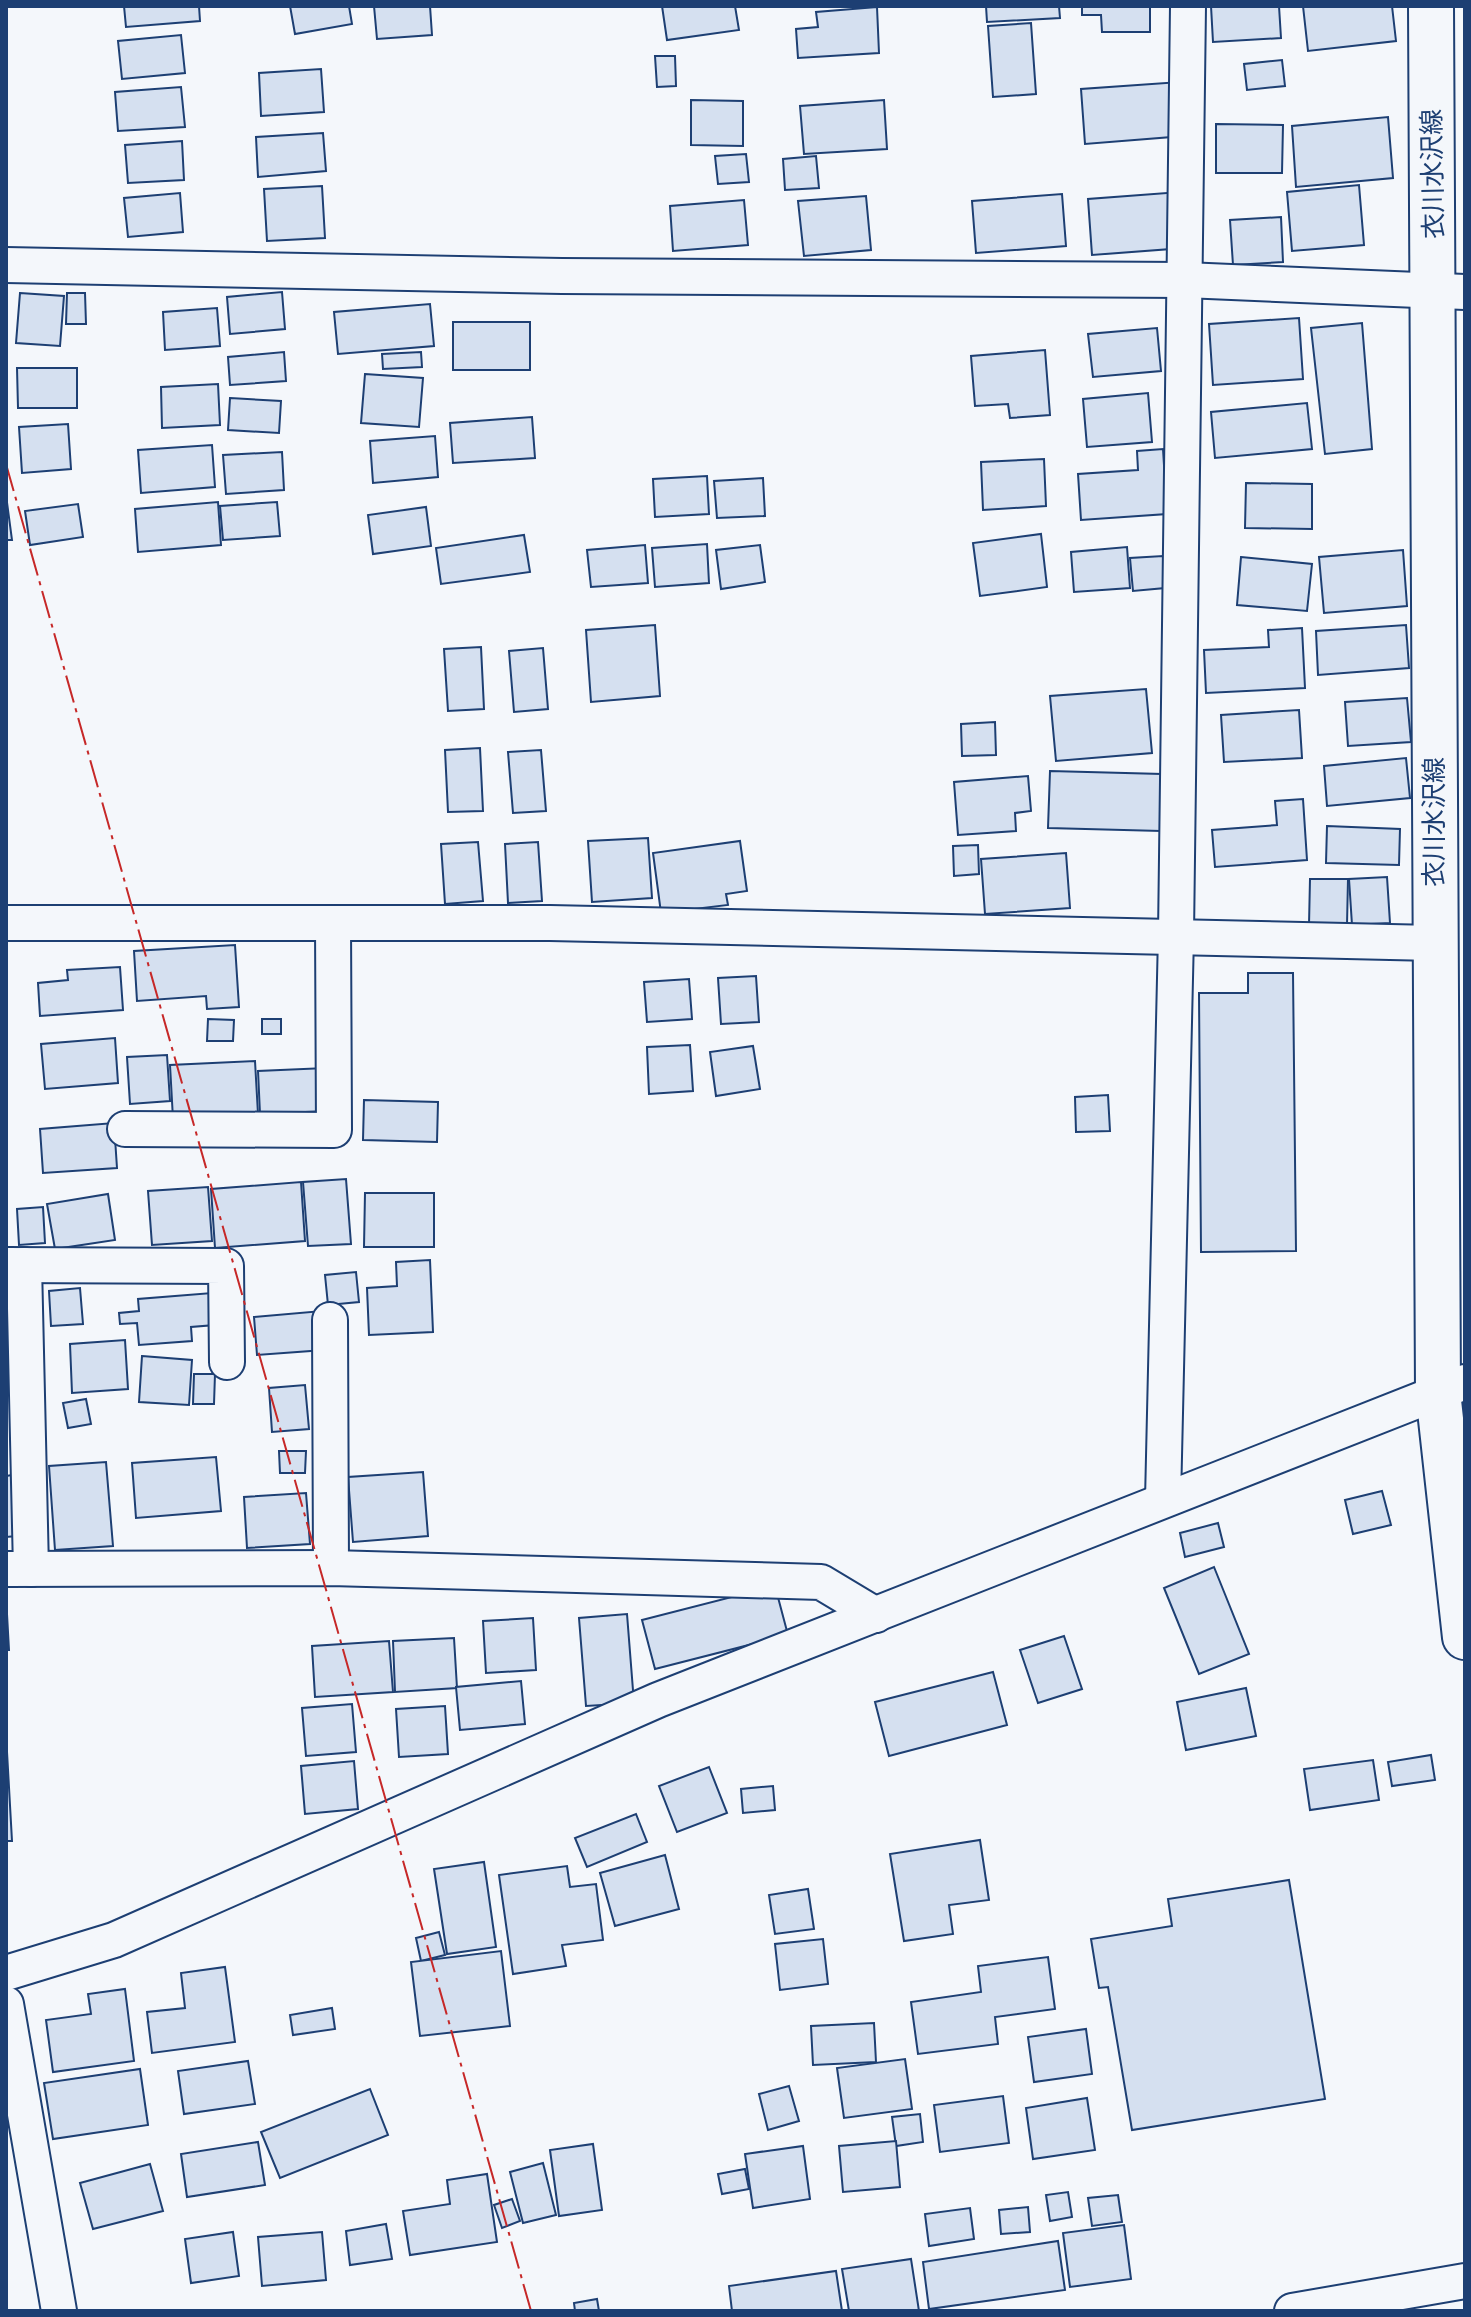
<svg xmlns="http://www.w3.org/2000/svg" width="1471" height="2317" font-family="'Nunito Sans','Noto Sans JP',sans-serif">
	<rect width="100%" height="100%" fill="#f4f7fb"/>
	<g fill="#d5e0f0" stroke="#1d3f73" stroke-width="2">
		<path d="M124 6H199L200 21 126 27Z"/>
		<path d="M290 6H349L352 24 295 34Z"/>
		<path d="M374 6H430L432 35 377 39Z"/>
		<path d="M662 6H735L739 30 667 40Z"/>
		<path d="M986 6H1059L1060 18 987 22Z"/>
		<path d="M1082 6H1150V32H1102L1101 15H1082Z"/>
		<path d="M1211 6H1279L1281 38 1213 42Z"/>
		<path d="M1303 6H1392L1396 41 1308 51Z"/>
		<path d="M877 7 879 53 798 58 796 29 818 27 816 12Z"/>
		<path d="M1031 23 1036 94 993 97 988 26Z"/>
		<path d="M181 35 185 73 122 79 118 41Z"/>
		<path d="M655 56H675L676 86 657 87Z"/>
		<path d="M1282 60 1285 86 1247 90 1244 64Z"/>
		<path d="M321 69 324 112 261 116 259 73Z"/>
		<path d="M1180 82 1184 136 1085 144 1081 89Z"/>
		<path d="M181 87 185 127 118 131 115 92Z"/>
		<path d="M691 100 743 101V146L691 145Z"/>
		<path d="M884 100 887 149 804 154 800 106Z"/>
		<path d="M1388 117 1393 178 1296 187 1292 126Z"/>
		<path d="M1216 124 1283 125 1282 173H1216Z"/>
		<path d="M323 133 326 171 258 177 256 137Z"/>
		<path d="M182 141 184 180 128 183 125 145Z"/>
		<path d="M746 154 749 182 718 184 715 156Z"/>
		<path d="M816 156 819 188 785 190 783 159Z"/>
		<path d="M1359 185 1364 245 1292 251 1287 192Z"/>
		<path d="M322 186 325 238 267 241 264 189Z"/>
		<path d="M1180 192 1184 248 1092 255 1088 199Z"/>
		<path d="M180 193 183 232 128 237 124 198Z"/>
		<path d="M1062 194 1066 246 976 253 972 201Z"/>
		<path d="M866 196 871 250 804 256 798 201Z"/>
		<path d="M744 200 748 245 673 251 670 206Z"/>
		<path d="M1281 217 1283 262 1233 265 1230 220Z"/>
		<path d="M282 292 285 329 230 334 227 297Z"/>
		<path d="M20 293 64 296 60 346 16 343Z"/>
		<path d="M67 293H85L86 324H66Z"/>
		<path d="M430 304 434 346 338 354 334 312Z"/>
		<path d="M217 308 220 346 165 350 163 312Z"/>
		<path d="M1299 318 1303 379 1213 385 1209 324Z"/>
		<rect x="453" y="322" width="77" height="48"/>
		<path d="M1362 323 1372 449 1325 454 1311 328Z"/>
		<path d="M1157 328 1161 371 1093 377 1088 334Z"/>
		<path d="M1045 350 1050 415 1010 418 1008 404 975 406 971 356Z"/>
		<path d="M284 352 286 381 230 385 228 357Z"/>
		<path d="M421 352 422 367 383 369 382 354Z"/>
		<path d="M17 368H77V408H18Z"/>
		<path d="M365 374 423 378 419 427 361 423Z"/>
		<path d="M218 384 220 425 162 428 161 387Z"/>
		<path d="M1148 393 1152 442 1087 447 1083 399Z"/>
		<path d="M230 398 281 401 279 433 228 430Z"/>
		<path d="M1307 403 1312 449 1215 458 1211 412Z"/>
		<path d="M532 417 535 458 453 463 450 423Z"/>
		<path d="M68 424 71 469 22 473 19 427Z"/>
		<path d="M435 436 438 477 373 483 370 441Z"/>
		<path d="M212 445 215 487 141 493 138 450Z"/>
		<path d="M1163 449 1167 514 1081 520 1078 474 1138 470 1137 451Z"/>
		<path d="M282 452 284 490 226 494 223 455Z"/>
		<path d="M1044 459 1046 506 983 510 981 462Z"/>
		<path d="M707 476 709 514 655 517 653 479Z"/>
		<path d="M763 478 765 516 717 518 714 481Z"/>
		<path d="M1246 483 1312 484V529L1245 528Z"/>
		<path d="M6 495 12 540H6Z"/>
		<path d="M218 502 221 545 138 552 135 509Z"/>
		<path d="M277 502 280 536 223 540 220 506Z"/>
		<path d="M78 504 83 537 30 545 25 511Z"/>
		<path d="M426 507 431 546 373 554 368 515Z"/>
		<path d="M1041 534 1047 587 980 596 973 543Z"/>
		<path d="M524 535 530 572 441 584 436 548Z"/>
		<path d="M707 544 709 583 655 587 652 548Z"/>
		<path d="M645 545 648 583 591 587 587 550Z"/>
		<path d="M760 545 765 582 721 589 716 550Z"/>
		<path d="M1127 547 1130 588 1074 592 1071 552Z"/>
		<path d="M1403 550 1407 606 1324 613 1319 557Z"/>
		<path d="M1163 556 1165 588 1133 591 1130 558Z"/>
		<path d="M1241 557 1312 564 1307 611 1237 605Z"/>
		<path d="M655 625 660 696 591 702 586 630Z"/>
		<path d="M1406 625 1409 668 1318 675 1316 631Z"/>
		<path d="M1302 628 1305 688 1206 693 1204 650 1269 647 1268 630Z"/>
		<path d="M481 647 484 709 448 711 444 649Z"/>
		<path d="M543 648 548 709 514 712 509 651Z"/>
		<path d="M1146 689 1152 753 1056 761 1050 696Z"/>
		<path d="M1407 698 1411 742 1348 746 1345 702Z"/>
		<path d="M1299 710 1302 758 1224 762 1221 715Z"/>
		<path d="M995 722 996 755 962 756 961 724Z"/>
		<path d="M480 748 483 811 448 812 445 750Z"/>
		<path d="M541 750 546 811 513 813 508 752Z"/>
		<path d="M1406 758 1410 798 1327 806 1324 766Z"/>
		<path d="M1050 771 1162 774 1161 831 1048 828Z"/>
		<path d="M1028 776 1031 811 1015 813 1016 831 958 835 954 782Z"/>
		<path d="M1303 799 1307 860 1215 867 1212 830 1277 825 1275 801Z"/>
		<path d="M1327 826 1400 829 1399 865 1326 863Z"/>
		<path d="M648 838 652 898 592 902 588 841Z"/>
		<path d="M740 841 747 891 726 894 728 905 661 913 653 853Z"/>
		<path d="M478 842 483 901 445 904 441 844Z"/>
		<path d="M538 842 542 901 508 903 505 844Z"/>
		<path d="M978 845 979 874 954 876 953 846Z"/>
		<path d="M1066 853 1070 908 985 914 981 859Z"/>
		<path d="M1387 877 1390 923 1352 925 1349 879Z"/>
		<path d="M1310 879H1348L1347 925H1309Z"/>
		<path d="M235 945 239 1007 207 1009 206 996 137 1001 134 951Z"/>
		<path d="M120 967 123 1010 40 1016 38 983 68 980 67 970Z"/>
		<path d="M1248 973H1293L1296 1251 1201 1252 1199 993H1248Z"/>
		<path d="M756 976 759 1022 721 1024 718 978Z"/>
		<path d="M689 979 692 1019 647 1022 644 982Z"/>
		<path d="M208 1019 234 1020 233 1041H207Z"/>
		<rect x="262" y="1019" width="19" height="15"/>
		<path d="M115 1038 118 1083 45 1089 41 1044Z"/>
		<path d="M690 1045 693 1091 649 1094 647 1047Z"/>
		<path d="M753 1046 760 1089 716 1096 710 1052Z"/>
		<path d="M167 1055 170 1101 130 1104 127 1057Z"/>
		<path d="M255 1061 258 1114 173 1119 170 1065Z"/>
		<path d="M326 1068 328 1111 260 1114 258 1071Z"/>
		<path d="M1108 1095 1110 1131 1076 1132 1075 1097Z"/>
		<path d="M364 1100 438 1102 437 1142 363 1140Z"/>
		<path d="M114 1123 117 1168 43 1173 40 1129Z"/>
		<path d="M346 1179 351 1244 308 1246 303 1182Z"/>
		<path d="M301 1182 305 1241 215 1248 211 1189Z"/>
		<path d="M208 1187 212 1241 152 1245 148 1191Z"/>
		<path d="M365 1193H434V1247H364Z"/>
		<path d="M108 1194 115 1240 55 1249 47 1204Z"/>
		<path d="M43 1207 45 1243 19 1245 17 1209Z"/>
		<path d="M430 1260 433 1332 369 1335 367 1288 397 1286 396 1262Z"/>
		<path d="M356 1272 359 1302 328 1305 325 1275Z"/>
		<path d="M80 1288 83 1324 51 1326 49 1291Z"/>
		<path d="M212 1293 215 1325 191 1327 192 1341 139 1345 137 1323 120 1324 119 1313 139 1311 138 1299Z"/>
		<path d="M6 1300H12L14 1344 6 1345Z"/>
		<path d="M322 1311 324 1350 257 1355 254 1317Z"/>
		<path d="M125 1340 128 1389 72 1393 70 1344Z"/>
		<path d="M142 1356 192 1360 189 1405 139 1402Z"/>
		<path d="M194 1374H215L214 1404H193Z"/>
		<path d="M305 1385 309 1429 272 1432 269 1388Z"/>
		<path d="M86 1399 91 1424 68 1428 63 1403Z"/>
		<path d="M279 1451H306L305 1473H280Z"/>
		<path d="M216 1457 221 1511 136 1518 132 1463Z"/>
		<path d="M106 1462 113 1546 55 1550 49 1466Z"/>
		<path d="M423 1472 428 1536 353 1542 348 1477Z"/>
		<path d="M12 1475 17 1536 6 1537V1476Z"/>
		<path d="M1382 1491 1391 1525 1353 1534 1345 1500Z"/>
		<path d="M306 1493 310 1544 247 1548 244 1497Z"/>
		<path d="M1218 1523 1224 1547 1185 1557 1180 1533Z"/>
		<path d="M1214 1567 1249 1654 1199 1674 1164 1588Z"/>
		<path d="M775 1586 788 1635 655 1669 642 1620Z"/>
		<path d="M6 1596 9 1650H6Z"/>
		<path d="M627 1614 634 1703 586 1706 579 1618Z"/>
		<path d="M533 1618 536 1670 486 1673 483 1621Z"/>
		<path d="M1064 1636 1082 1689 1038 1703 1020 1650Z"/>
		<path d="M454 1638 457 1688 395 1692 393 1641Z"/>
		<path d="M389 1641 393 1692 315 1697 312 1646Z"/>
		<path d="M993 1672 1007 1725 889 1756 875 1702Z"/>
		<path d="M521 1681 525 1724 460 1730 456 1687Z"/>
		<path d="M1246 1688 1256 1736 1186 1750 1177 1702Z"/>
		<path d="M352 1704 356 1752 306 1756 302 1708Z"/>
		<path d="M445 1706 448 1754 399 1757 396 1709Z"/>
		<path d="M6 1734 12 1841H6Z"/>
		<path d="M1431 1755 1435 1780 1392 1786 1388 1762Z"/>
		<path d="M1373 1760 1379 1800 1310 1810 1304 1769Z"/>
		<path d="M354 1761 358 1809 305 1814 301 1766Z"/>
		<path d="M709 1767 727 1813 677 1832 659 1786Z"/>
		<path d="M773 1786 775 1810 743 1813 741 1789Z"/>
		<path d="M636 1814 647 1842 587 1867 575 1838Z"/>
		<path d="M980 1840 989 1900 949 1905 953 1934 904 1941 890 1854Z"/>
		<path d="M665 1855 679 1909 615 1926 600 1873Z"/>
		<path d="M484 1862 496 1947 447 1954 434 1869Z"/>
		<path d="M567 1866 570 1887 596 1884 603 1940 562 1945 566 1966 513 1974 499 1875Z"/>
		<path d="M1289 1880 1325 2099 1132 2130 1108 1987 1099 1988 1091 1939 1172 1926 1168 1899Z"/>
		<path d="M808 1889 814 1929 775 1934 769 1895Z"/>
		<path d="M439 1932 445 1955 421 1961 416 1938Z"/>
		<path d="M823 1939 828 1984 780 1990 775 1944Z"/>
		<path d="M501 1951 510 2026 420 2036 411 1962Z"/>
		<path d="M1048 1957 1055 2009 995 2017 998 2044 918 2054 911 2002 981 1992 978 1966Z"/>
		<path d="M225 1967 235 2042 152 2053 147 2012 185 2008 181 1973Z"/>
		<path d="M125 1989 134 2061 53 2072 46 2020 91 2014 88 1994Z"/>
		<path d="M332 2008 335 2029 293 2035 290 2015Z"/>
		<path d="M874 2023 876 2062 813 2065 811 2026Z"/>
		<path d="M1086 2029 1092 2074 1034 2082 1028 2037Z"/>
		<path d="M905 2059 912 2109 844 2118 837 2068Z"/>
		<path d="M248 2061 255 2104 184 2114 178 2071Z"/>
		<path d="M140 2069 148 2125 53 2139 44 2083Z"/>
		<path d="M789 2086 799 2121 768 2130 759 2094Z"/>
		<path d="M370 2089 388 2135 280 2178 261 2132Z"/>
		<path d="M1003 2096 1009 2143 940 2152 934 2105Z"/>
		<path d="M1087 2098 1095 2150 1033 2159 1026 2108Z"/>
		<path d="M920 2114 923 2142 896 2146 892 2117Z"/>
		<path d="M896 2141 900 2187 843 2192 839 2146Z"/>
		<path d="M258 2142 265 2185 187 2197 181 2154Z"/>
		<path d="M593 2144 602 2210 559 2216 550 2150Z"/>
		<path d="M803 2146 810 2199 753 2208 745 2154Z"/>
		<path d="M543 2163 556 2215 523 2223 510 2172Z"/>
		<path d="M150 2164 163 2211 93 2229 80 2183Z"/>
		<path d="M745 2169 749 2189 722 2194 718 2174Z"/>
		<path d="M487 2174 497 2242 410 2255 403 2211 450 2204 447 2180Z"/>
		<path d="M1068 2192 1072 2217 1050 2221 1046 2195Z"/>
		<path d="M1118 2195 1122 2222 1092 2226 1088 2198Z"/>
		<path d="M512 2199 520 2221 502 2228 494 2205Z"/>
		<path d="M1028 2207 1030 2232 1001 2234 999 2210Z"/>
		<path d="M970 2208 974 2239 929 2246 925 2214Z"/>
		<path d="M386 2224 392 2259 350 2265 346 2231Z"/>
		<path d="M1124 2225 1131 2279 1070 2287 1063 2233Z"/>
		<path d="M233 2232 239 2276 191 2283 185 2239Z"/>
		<path d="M322 2232 326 2280 262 2286 258 2237Z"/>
		<path d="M1058 2241 1065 2290 929 2309 923 2262Z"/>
		<path d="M911 2259 919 2311H849L842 2269Z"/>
		<path d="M836 2271 842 2311H732L729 2286Z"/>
		<path d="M597 2299 599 2311H575L574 2303Z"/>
	</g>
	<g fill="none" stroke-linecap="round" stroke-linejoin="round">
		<defs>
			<g id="minor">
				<path d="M6 265 562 276 1185 280 1465 292"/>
				<path d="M6 923H550L1434 943"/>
				<path d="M125 1129 334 1130 333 923"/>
				<path d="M6 1265 226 1266 227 1362"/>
				<path d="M24 1265 31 1569"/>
				<path d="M330 1320 331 1568"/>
				<path d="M1163 1500 1176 935 1188 6"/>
				<path d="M6 1569 331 1568 821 1582 876 1615"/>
				<path d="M6 1973 114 1940 658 1700 1465 1382"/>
				<path d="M6 2004 59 2311"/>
				<path d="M1292 2311 1465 2281"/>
			</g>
			<path id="secondary" d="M1431 6 1438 1392 1465 1637"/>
		</defs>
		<use href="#minor" stroke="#1d3f73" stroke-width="38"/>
		<use href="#secondary" stroke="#1d3f73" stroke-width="48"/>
		<use href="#minor" stroke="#f4f7fb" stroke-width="34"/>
		<use href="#secondary" stroke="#f4f7fb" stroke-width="44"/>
		<path stroke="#c62828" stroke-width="2" stroke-dasharray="28 6 4 6" stroke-linecap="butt" d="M6 464 531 2311"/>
	</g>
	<g text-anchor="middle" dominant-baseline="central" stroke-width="6" stroke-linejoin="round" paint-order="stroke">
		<g font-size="26" fill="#1d3f73" stroke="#f4f7fb">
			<text transform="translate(1433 174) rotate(-91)">衣川水沢線</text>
			<text transform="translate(1434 822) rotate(-90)">衣川水沢線</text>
		</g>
	</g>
	<rect width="1471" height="2317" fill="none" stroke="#1d3f73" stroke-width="16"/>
</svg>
